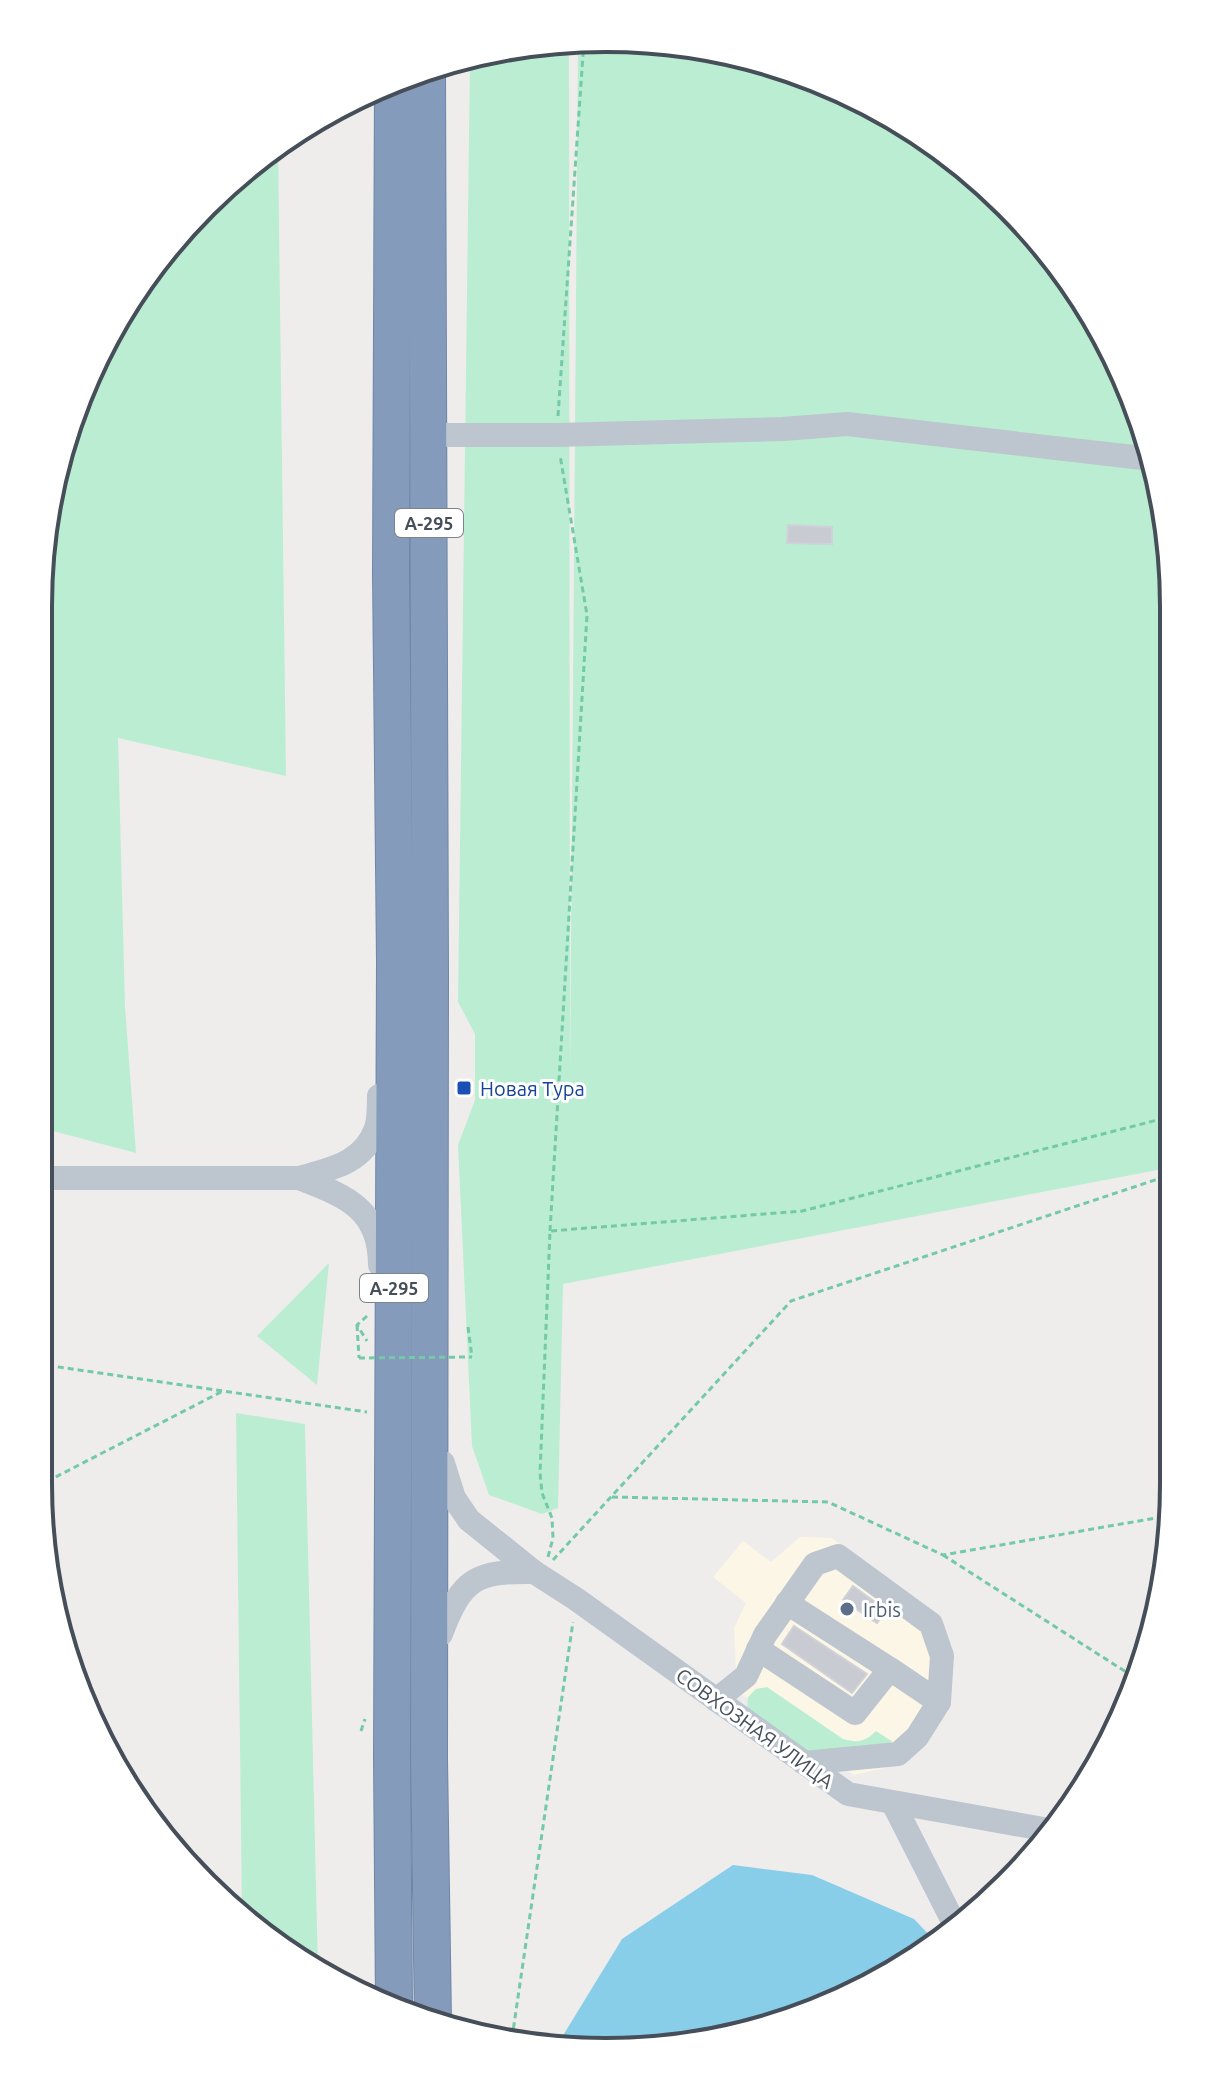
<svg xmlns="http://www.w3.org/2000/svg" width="1212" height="2090" font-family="Ubuntu,sans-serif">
	<rect width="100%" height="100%" fill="#efedec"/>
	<path fill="#fbf6e5" d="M800 1537 832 1538 939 1622 953 1659 897 1765 854 1775 722 1680 736 1670 734 1628 746 1603 713 1577 743 1541 771 1562Z"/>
	<g fill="#bbedd2">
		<path d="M606 38 716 49 823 81 921 133 1008 205 1098 322 1144 424 1173 568V1167L563 1284 558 1508 542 1514 489 1495 472 1446 458 1145 475 1100V1034L458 1002 470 57 495 49 569 42 570 1075 578 41Z"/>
		<path d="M278 144 286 776 118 738 125 1007 136 1153 38 1127 39 568 68 423 133 291 204 205Z"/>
		<path d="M329 1263 317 1385 257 1336Z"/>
		<path d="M236 1413 305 1424 318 1969 290 1956 242 1911Z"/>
		<path d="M767 1687 843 1739C858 1743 865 1742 876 1731L893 1742 856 1751 826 1755 804 1750 747 1708 748 1697 756 1689Z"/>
	</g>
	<path fill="#88cee9" d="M733 1865 812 1875 914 1919 937 1943 823 2009 643 2051 559 2042 622 1939Z"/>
	<g fill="#c9cbd2" stroke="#d0d2d8" stroke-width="2">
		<path d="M788 525 832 527V544L787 543Z"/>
		<path d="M853 1586 886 1610 877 1623 843 1600Z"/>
		<path d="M794 1626 867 1674 852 1693 782 1644Z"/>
	</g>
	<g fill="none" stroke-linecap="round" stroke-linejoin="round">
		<defs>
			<g id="highway">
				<path d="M427 70 430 976 429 1758 433 2021"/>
				<path d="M393 80 391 573 395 961 392 1756 394 2003"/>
			</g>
		</defs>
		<use href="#highway" stroke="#7086a7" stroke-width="38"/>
		<g stroke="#74caa6" stroke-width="3" stroke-dasharray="6 4" stroke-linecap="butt">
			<path d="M558 416 584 40"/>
			<path d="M550 1231 587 615 560 455"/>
			<path d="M367 1316 357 1325 367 1341"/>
			<path d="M357 1325 359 1358"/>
			<path d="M468 1327 472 1357"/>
			<path d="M38 1364 367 1412"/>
			<path d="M38 1486 223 1391"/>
			<path d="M612 1497 828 1502 943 1555 1173 1515"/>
			<path d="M943 1555 1137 1679"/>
			<path d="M548 1557 553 1538 552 1518 542 1493 540 1473 550 1231 802 1211 1173 1116"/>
			<path d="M553 1560 791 1301 1173 1174"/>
			<path d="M361 1731 365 1719"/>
			<path d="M512 2038 573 1622"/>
		</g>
		<g stroke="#bdc6cf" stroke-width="24">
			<path d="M429 435H556L783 429 847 424 1151 459"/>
			<path d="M379 1096C379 1106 379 1119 376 1128 364 1163 331 1169 299 1178 345 1196 380 1208 380 1265"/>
			<path d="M38 1178H299"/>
			<path d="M443 1463 454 1498 469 1520 534 1572 576 1599 848 1794 1049 1830"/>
			<path d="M787 1603 890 1669 939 1702"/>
			<path d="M441 1634C462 1578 476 1571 534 1572"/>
			<path d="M758 1649 855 1713 890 1669"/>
			<path d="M716 1700 746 1676 765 1635 815 1564 838 1556 931 1624 942 1656 939 1702 917 1737 898 1754 804 1763"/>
			<path d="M893 1803 955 1925 956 1930"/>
		</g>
		<use href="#highway" stroke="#859bbb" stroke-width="36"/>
		<path stroke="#74caa6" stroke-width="3" stroke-dasharray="6 4" stroke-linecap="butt" d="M359 1358 472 1357"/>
	</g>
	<rect fill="#1a4fb4" stroke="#fff" stroke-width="3" x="456" y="1080" width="16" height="16" rx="4"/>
	<circle fill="#5c6f8a" stroke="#fff" stroke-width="3" cx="847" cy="1609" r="8"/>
	<g text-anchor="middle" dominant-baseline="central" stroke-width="6" stroke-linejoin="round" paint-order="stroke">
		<g fill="#fff" stroke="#7d838b" stroke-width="2">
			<rect x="395" y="509" width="68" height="28" rx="6"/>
			<rect x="360" y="1274" width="68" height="28" rx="6"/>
		</g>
		<g font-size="18" font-weight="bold" fill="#454e59">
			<text x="429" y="523">А-295</text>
			<text x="394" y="1288">А-295</text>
		</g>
		<g font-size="20" fill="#164399" stroke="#fff" text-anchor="start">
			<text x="480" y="1088">Новая Тура</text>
		</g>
		<g font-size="20" fill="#4e5e75" stroke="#fff" text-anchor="start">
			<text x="863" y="1609">Irbis</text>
		</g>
		<g font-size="20" fill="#454e59" stroke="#fff">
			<text transform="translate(755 1728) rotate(36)">СОВХОЗНАЯ УЛИЦА</text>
		</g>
	</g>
	<path d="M0 0H1212V2090H0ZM606 52H606A554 554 0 0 1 1160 606V1484A554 554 0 0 1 606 2038H606A554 554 0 0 1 52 1484V606A554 554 0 0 1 606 52Z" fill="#fff" fill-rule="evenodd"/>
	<path fill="none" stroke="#454e59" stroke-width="4" d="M606 52H606A554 554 0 0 1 1160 606V1484A554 554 0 0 1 606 2038H606A554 554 0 0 1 52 1484V606A554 554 0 0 1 606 52Z"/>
</svg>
